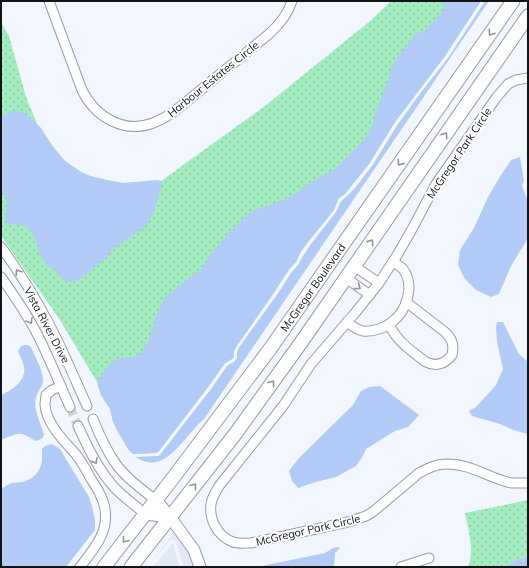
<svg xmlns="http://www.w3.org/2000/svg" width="529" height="568" font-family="Mulish,sans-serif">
	<defs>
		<pattern id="grass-dots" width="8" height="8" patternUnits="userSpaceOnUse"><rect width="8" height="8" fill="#a3ecc0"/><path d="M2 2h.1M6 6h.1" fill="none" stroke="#8bcaa4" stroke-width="1.8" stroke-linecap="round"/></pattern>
	</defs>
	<rect width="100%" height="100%" fill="#f2f6fe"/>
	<g fill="#e3e9f8">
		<path d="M175 531 190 552 196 567H183L176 542 173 539 170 540 148 567Z"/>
		<path d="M173 543 180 567H153Z"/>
	</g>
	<g fill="url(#grass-dots)">
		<path d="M391 1H481L445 56 395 122 369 164 352 185 345 194 339 198 334 210 308 242 300 253 296 262 289 270 269 300 238 344 234 351V357L232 359 225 363 208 387 159 451 156 453H154L133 454 128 449 117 430 113 422 110 409 101 395 97 382 58 317 1 236V23L9 36 26 97 38 126 41 128 47 139 59 154 65 161 81 172 90 176 111 181 123 183 161 181 265 106 370 21Z"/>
		<path d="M528 500V557L520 559 503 567H468C475 552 468 529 465 513Z"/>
	</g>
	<g fill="#b3cbf7">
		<path d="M442 1H481L445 56 395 122 369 164 352 185 345 194 338 198 334 210 308 242 300 253 296 262 288 270 269 300 238 344 234 351V357L232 359 225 363 208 387 159 451 156 453H154L133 454 128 449 117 430 113 422 110 409 101 395 97 382 103 372 109 365 116 359 124 357H132L138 355 143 350 148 343 150 335 157 314 165 297 202 268 211 253 238 223 250 212 283 200 297 193 303 187 337 167 341 164 347 157 358 146 367 136 373 124 377 108 388 80 391 68 399 55 416 34 424 31 430 25 441 13 444 8Z"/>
		<path d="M485 1H489L204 419C189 431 169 468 147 462 143 461 139 459 135 457L159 456 211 389 227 366 235 361 237 358V352L240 346 279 292 291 273 298 265 303 256 311 244 336 212 341 201 347 196 355 188 372 166 398 124 422 91 448 58Z"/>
		<path d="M9 111H19L26 114 41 128 53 147 65 161 81 172 90 176 111 181 123 183 158 180 161 181 162 183 153 215 149 221 144 228 135 234 113 249 105 259 82 278 74 282H68L62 279 54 269 47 266 40 255 37 243 32 233 28 228 21 225 7 224C0 213 15 202 1 192V119Z"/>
		<path d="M520 157 524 181 522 185 528 202V238L511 266 499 294 491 297 476 290 465 279 458 265 460 250 474 228 488 197 501 175 511 160Z"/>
		<path d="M497 322H503L519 354 528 362V434L513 430 500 424 472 416 469 411 476 407 496 385 503 369 497 342 496 328Z"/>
		<path d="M25 345H28L31 347C35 357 42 368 43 379 44 386 37 391 36 398 33 408 41 425 44 434 43 439 40 440 35 441 19 429 17 434 1 440V395C11 391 27 380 24 367 23 361 20 357 18 351L21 346Z"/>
		<path d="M380 386 419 415 408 427 395 431 366 449 363 456 356 466 336 477 316 482 298 488 292 481 289 471 299 458 353 405 361 391 369 387Z"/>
		<path d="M52 444 60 449 89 497 93 510 95 521V530L66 567H1V489L11 483 23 482 32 478 37 473 40 468 42 461V449L45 446Z"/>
		<path d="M338 547 340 548 335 553 334 567H257L325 553 333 548Z"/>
		<path d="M528 557V567H503L520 559Z"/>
	</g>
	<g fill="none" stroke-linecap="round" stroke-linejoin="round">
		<path stroke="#d0d4db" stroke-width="9" stroke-dasharray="9 4.5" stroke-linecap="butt" d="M70 407 78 426"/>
		<defs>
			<g id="minor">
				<path d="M49 1 82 90C95 117 124 134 153 123 161 120 168 116 175 111L269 34C279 25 288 14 292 1"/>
				<path d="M528 78 516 80 508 84 496 98 436 184 411 231 396 257 379 283 355 313 311 364 283 406 219 486C216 492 212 497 211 504 209 519 217 536 233 542 239 544 245 543 251 543L348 522 366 516 374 511 419 473C428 468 436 464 446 464 470 463 490 479 512 483 517 483 523 483 528 483"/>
				<path d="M1 247C18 270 33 294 47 320 62 348 74 377 87 406"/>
				<path d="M354 266 379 283"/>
				<path d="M1 277C13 294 25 311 35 330 48 354 58 381 70 407"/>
				<path d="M346 278 370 295"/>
				<path d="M347 322C352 326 357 330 363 331 373 332 385 328 392 322 407 311 415 285 403 269 400 266 396 264 393 261"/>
				<path d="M389 325C399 343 410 350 426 362 436 367 445 364 452 355 454 345 453 340 445 332L406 302"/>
				<path d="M61 386 52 390 46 395C46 398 45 402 45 405 46 422 62 439 73 451 81 459 86 470 91 479 96 486 100 493 103 501 112 528 96 547 80 567"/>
				<path d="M93 419C99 434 106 450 116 464 126 478 142 490 156 500"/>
				<path d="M78 426C88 448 98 469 114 487 123 497 135 505 145 514"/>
				<path d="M401 567 429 558"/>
			</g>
			<g id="tertiary">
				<path d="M156 500 170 517 194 550 200 567"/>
				<path d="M145 514 170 517"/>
			</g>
			<g id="secondary">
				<path id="s1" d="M104 567 173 478 270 349 513 1"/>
				<path d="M131 567 236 433 300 344 528 16"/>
			</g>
		</defs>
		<use href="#minor" stroke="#999ca4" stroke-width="11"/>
		<use href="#tertiary" stroke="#999ca4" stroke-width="13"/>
		<use href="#secondary" stroke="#999ca4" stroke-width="15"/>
		<use href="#minor" stroke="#fff" stroke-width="9"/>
		<use href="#tertiary" stroke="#fff" stroke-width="11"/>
		<use href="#secondary" stroke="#fff" stroke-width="13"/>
	</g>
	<defs><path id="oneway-chevron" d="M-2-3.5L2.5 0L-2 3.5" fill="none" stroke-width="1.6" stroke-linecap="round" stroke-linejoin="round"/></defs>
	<g stroke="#949596">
		<use href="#oneway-chevron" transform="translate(491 33) rotate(125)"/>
		<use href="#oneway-chevron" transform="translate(445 135) rotate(-55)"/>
		<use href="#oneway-chevron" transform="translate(400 163) rotate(125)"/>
		<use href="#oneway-chevron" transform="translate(371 242) rotate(-55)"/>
		<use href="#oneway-chevron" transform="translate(18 272) rotate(-123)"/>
		<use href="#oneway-chevron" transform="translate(358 287) rotate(36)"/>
		<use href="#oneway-chevron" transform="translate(30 321) rotate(60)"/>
		<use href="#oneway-chevron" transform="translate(272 383) rotate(-54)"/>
		<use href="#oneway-chevron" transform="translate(95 461) rotate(59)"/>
		<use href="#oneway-chevron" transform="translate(194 486) rotate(-52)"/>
		<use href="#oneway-chevron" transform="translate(125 540) rotate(128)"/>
	</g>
	<g text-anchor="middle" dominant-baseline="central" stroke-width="4" stroke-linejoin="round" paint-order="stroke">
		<g font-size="11" fill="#121416" stroke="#fff">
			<text transform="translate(213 79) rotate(-39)">Harbour Estates Circle</text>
			<text transform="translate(459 153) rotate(-56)">McGregor Park Circle</text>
			<text stroke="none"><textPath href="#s1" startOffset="349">McGregor Boulevard</textPath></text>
			<text transform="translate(47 325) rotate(62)">Vista River Drive</text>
			<text transform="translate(308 530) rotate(-13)">McGregor Park Circle</text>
		</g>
	</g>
	<rect width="529" height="568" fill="none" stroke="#121416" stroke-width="4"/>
</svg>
